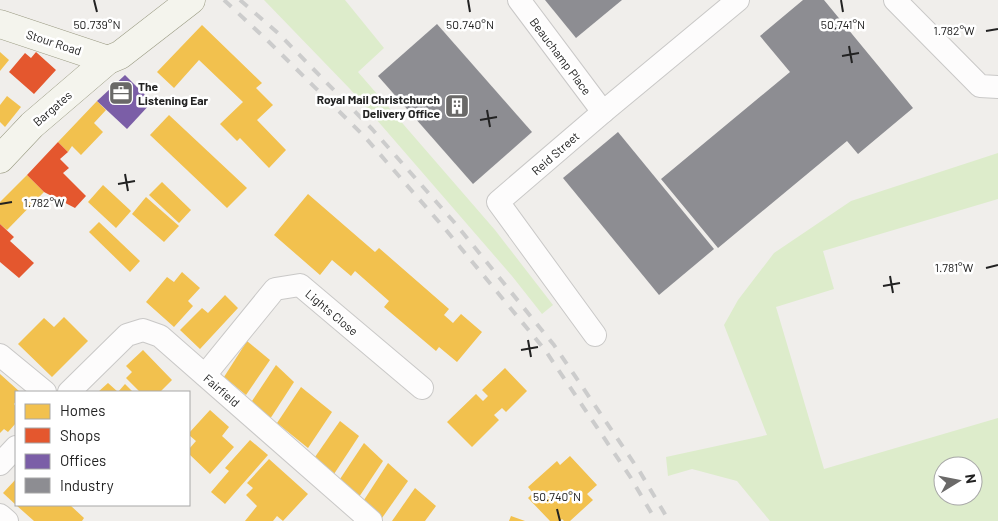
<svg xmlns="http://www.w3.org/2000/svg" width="998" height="521" font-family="Barlow,sans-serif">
	<rect width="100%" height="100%" fill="#f0eeeb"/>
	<g fill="#ddeccb" fill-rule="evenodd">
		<path d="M264 0H345L384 48 358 72 495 230 553 305 542 314 512 276 350 89Z"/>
		<path d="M998 153V199L823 251 834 289 776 307 824 469 998 418V521H770L737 481 692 469 668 476 666 457 767 435 724 325 738 300 774 253 851 201ZM943 466H973V496H943Z"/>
	</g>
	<g fill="#f2c14e">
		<path d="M202 25 262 83 256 88 273 105 257 120 286 150 269 168 240 138 237 141 220 124 243 102 199 60 174 88 157 72Z"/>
		<path d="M0 52 9 60 0 71Z"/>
		<path d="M7 96 21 107 5 127 0 122V105Z"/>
		<path d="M97 101 106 110 94 123 103 132 81 155 72 146 68 152 58 142Z"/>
		<path d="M169 115 247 188 227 208 150 135Z"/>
		<path d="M27 175 44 192 7 230 0 224V202Z"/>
		<path d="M162 182 191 210 179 223 149 195Z"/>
		<path d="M103 185 131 211 116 228 88 202Z"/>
		<path d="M308 194 375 252 379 248 449 309 444 315 453 323 461 314 482 332 457 362 439 347 436 351 384 307 389 301 355 271 351 276 332 260 320 275 274 235Z"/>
		<path d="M146 197 179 226 164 242 132 214Z"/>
		<path d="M99 222 140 261 130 272 89 232Z"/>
		<path d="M182 272 200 288 188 301 193 306 174 327 146 302 167 277 174 282Z"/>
		<path d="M225 295 238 308 200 349 180 330 202 308 208 313Z"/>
		<path d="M64 317 88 341 52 377 18 344 44 318 54 327Z"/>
		<path d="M247 341 270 360 246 395 224 377Z"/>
		<path d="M143 350 172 380 160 392H140L126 378 132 372 126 366Z"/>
		<path d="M276 365 294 382 270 419 252 401Z"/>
		<path d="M505 368 527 391 506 412 502 408 494 415 499 420 472 447 447 422 476 394 483 401 488 396 482 390Z"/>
		<path d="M0 374 20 392H16V401L14 404 16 407V423L8 432 4 429 0 433Z"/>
		<path d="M108 383 118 392 125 384 133 392H98Z"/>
		<path d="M301 387 332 412 308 448 277 423Z"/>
		<path d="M210 410 229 427 222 436 234 447 210 474 189 454V449L196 441 189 435V433Z"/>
		<path d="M340 421 359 436 334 474 315 457Z"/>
		<path d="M250 440 268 455 225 504 211 492 229 471 225 468Z"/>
		<path d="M364 443 383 461 359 497 340 479Z"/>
		<path d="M570 456 597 485 587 494 593 500 570 521H564L562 519 560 521H550L528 498 533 493 528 487 557 461 560 465Z"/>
		<path d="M269 459 308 494 283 521 277 516 273 521H245L257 506 246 495 253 488 247 483Z"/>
		<path d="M388 463 408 481 382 518 364 500Z"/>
		<path d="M16 479V505L3 493Z"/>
		<path d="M415 488 436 506 425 521H392Z"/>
		<path d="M16 505H70L84 518 82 521H34Z"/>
		<path d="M511 516 525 521H509Z"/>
	</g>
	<g fill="#e4572e">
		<path d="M36 52 56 70 34 94 9 72 25 53 31 58Z"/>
		<path d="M58 142 68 152 60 159 69 168 63 173 86 196 75 208 44 192 27 175Z"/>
		<path d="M0 224 14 237 10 241 34 263 19 278 0 262Z"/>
	</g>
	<path fill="#7b5ea7" d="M125 75 152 102 127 129 97 101Z"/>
	<g fill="#8d8d92">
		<path d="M545 0H622L576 38Z"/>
		<path d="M803 0H824L913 108 858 154 847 141 718 248 661 179 790 72 760 36Z"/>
		<path d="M437 24 532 132 473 184 378 76Z"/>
		<path d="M618 132 714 249 659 295 563 178Z"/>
	</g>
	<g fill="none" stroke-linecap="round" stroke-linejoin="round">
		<defs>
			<g id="street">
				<path d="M519 0 603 112"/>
				<path d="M895 0 980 86 998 87"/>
				<path d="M595 335 498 202 603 112 738 0"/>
				<path d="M0 355 45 392"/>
				<path d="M205 375 275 289 300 285 422 388"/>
				<path d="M69 392 127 335 143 330 160 336 371 521"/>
				<path d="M0 464 16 447"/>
				<path d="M0 515 7 521"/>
			</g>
			<g id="secondary">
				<path d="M0 24 108 60"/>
				<path d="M0 159 32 125 108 60 120 55 191 0"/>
			</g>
		</defs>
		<use href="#street" stroke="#c9c8c7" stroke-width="24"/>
		<use href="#secondary" stroke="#999a82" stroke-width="29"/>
		<use href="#street" stroke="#fdfcfc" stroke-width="22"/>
		<use href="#secondary" stroke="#f4f4ed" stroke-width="28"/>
		<g stroke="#ccc" stroke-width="4" stroke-dasharray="10 10" stroke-linecap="butt">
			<path d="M224 0 268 41 364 136 446 230 545 350 631 478 656 521"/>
			<path d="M240 0 279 34 372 129 454 222 554 345 640 472 669 521"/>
		</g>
	</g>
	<path fill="none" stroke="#222" stroke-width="2" d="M94 0 97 12M468 0 470 12M841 0 843 12M986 31 998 29M849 46 852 63M842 56 859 53M487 110 490 127M480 120 497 117M125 174 128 191M118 184 135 181M0 204 12 202M986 268 998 265M890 276 893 293M883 286 900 283M528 340 531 357M521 350 538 347M557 509 560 521"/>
	<defs>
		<symbol id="office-square" viewBox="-11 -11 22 22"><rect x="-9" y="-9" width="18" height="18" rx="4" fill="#6a6968" stroke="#fff"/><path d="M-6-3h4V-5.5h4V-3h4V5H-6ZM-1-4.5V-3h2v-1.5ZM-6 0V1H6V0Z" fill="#fff"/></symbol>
		<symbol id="building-square" viewBox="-11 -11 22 22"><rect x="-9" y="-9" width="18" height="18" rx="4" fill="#6a6968" stroke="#fff"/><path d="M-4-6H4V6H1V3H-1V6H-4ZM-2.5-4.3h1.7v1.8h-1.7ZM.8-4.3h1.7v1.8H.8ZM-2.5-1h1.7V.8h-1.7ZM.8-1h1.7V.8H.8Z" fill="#fff"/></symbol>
	</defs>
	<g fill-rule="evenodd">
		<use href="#office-square" x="107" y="79" width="28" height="28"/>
		<use href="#building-square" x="443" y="92" width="28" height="28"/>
	</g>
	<g text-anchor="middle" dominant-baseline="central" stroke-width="5" stroke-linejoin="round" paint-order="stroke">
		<g font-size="12" fill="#222" stroke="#fff">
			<text transform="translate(54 42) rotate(18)">Stour Road</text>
			<text transform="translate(561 56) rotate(53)">Beauchamp Place</text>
			<text transform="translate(52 108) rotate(-41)">Bargates</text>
			<text transform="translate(555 153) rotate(-41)">Reid Street</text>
			<text transform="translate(332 312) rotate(40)">Lights Close</text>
			<text transform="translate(222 390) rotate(41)">Fairfield</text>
		</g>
		<g font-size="12" font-weight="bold" fill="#222" stroke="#fff" text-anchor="start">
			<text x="138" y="86">The<tspan x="138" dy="14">Listening Ear</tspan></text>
			<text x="440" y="99" text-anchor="end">Royal Mail Christchurch<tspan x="440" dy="14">Delivery Office</tspan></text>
		</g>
	</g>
	<g font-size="12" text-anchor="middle" fill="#222" stroke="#fff" stroke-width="5" stroke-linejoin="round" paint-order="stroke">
		<text x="97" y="29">50.739°N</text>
		<text x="470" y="29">50.740°N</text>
		<text x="843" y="29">50.741°N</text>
		<text x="954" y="35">1.782°W</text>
		<text x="44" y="207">1.782°W</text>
		<text x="954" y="272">1.781°W</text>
		<text x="557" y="501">50.740°N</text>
	</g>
	<rect x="15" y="391" width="175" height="115" fill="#ffffff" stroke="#a7a7a7"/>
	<rect x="25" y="404" width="25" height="15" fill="#f2c14e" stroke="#a7a7a7"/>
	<text x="60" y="416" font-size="15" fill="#222222">Homes</text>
	<rect x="25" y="428" width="25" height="15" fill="#e4572e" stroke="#a7a7a7"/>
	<text x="60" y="441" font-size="15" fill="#222222">Shops</text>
	<rect x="25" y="454" width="25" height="15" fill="#7b5ea7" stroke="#a7a7a7"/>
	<text x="60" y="466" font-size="15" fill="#222222">Offices</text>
	<rect x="25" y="478" width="25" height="15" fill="#8d8d92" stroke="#a7a7a7"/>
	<text x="60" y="491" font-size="15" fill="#222222">Industry</text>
	<g transform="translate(958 481) rotate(80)"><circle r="24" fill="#ffffff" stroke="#a7a7a7"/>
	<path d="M0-4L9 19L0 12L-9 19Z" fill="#6a6968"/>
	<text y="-8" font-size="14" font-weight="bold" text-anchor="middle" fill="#222222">N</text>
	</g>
</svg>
